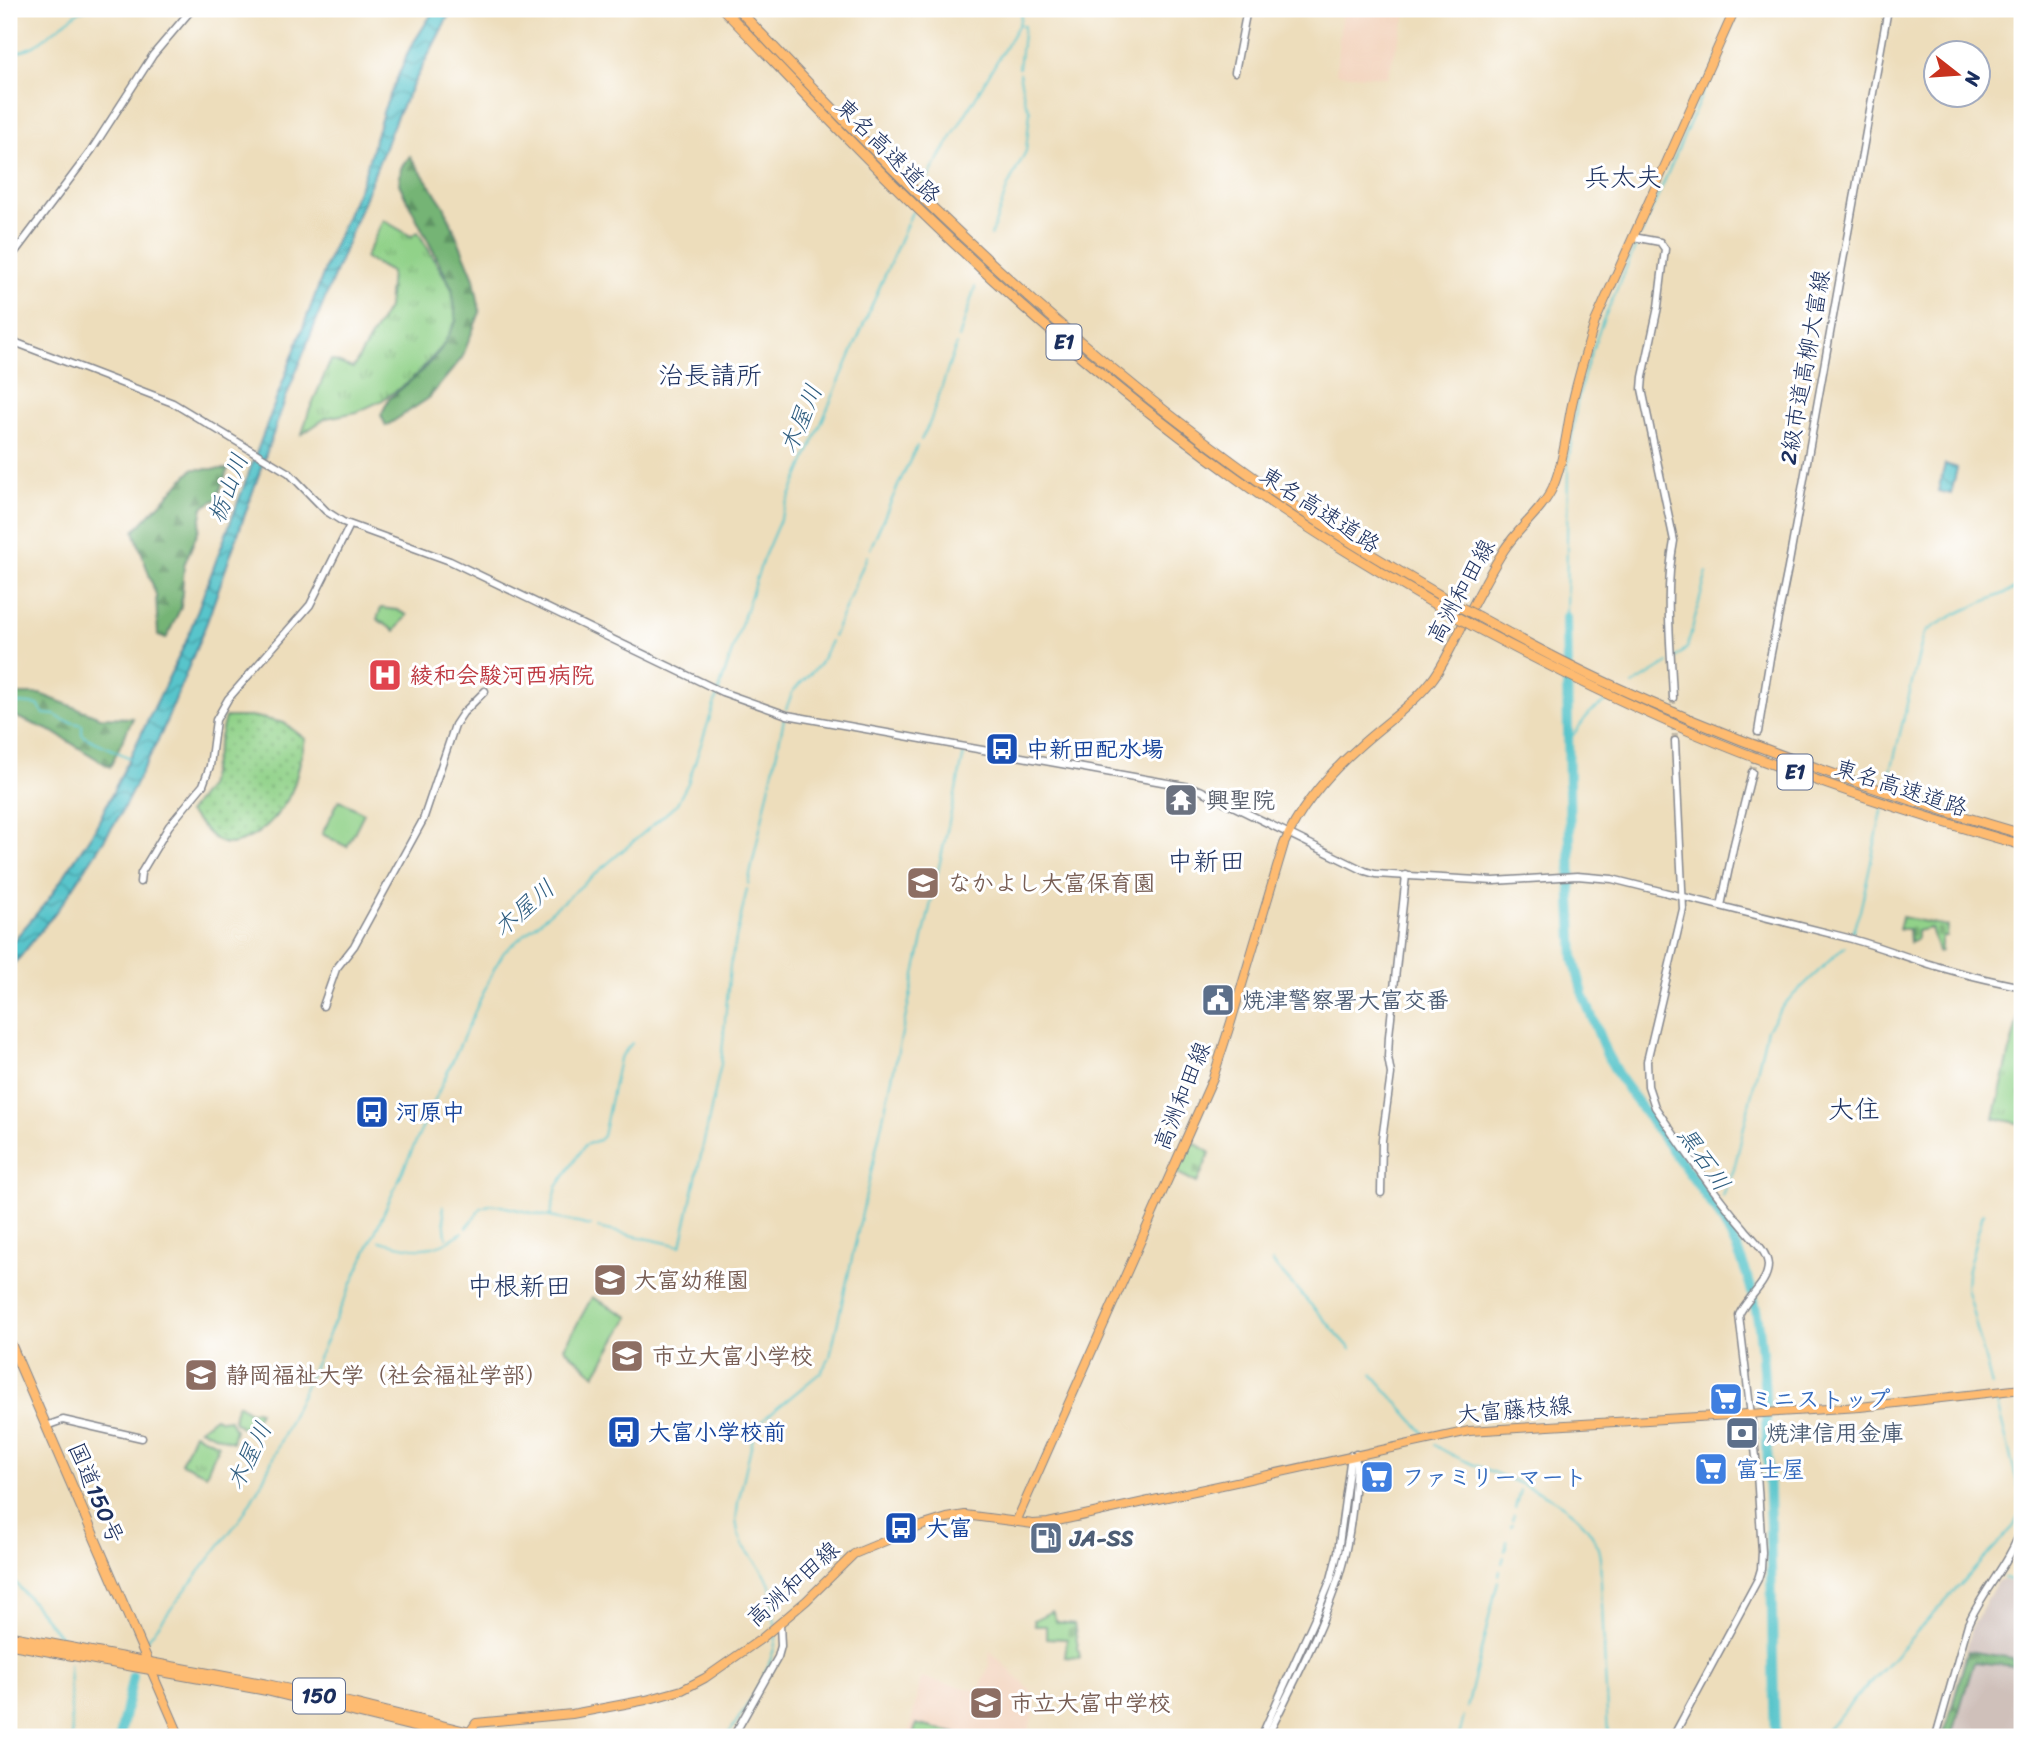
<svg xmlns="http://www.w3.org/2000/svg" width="2031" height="1746" font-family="Sriracha,'Klee One',sans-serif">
	<defs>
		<pattern id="grass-tufts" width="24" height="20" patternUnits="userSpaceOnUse" patternTransform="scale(1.75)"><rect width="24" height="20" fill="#91d289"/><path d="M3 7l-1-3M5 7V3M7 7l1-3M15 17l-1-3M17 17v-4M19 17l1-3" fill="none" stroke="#76ab73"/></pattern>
		<pattern id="forest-firs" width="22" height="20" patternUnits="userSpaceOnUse" patternTransform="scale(1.75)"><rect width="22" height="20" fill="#74b475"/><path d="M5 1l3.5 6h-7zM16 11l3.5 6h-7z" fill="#5e9363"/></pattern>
		<pattern id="cemetery-stones" width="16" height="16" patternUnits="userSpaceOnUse" patternTransform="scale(1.75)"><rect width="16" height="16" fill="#91d289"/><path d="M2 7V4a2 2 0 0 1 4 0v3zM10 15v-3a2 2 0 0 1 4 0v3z" fill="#76ab73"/></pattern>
		<pattern id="park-dots" width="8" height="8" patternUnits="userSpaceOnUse" patternTransform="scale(1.75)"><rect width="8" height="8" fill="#91d289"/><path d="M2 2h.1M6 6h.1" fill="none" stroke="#76ab73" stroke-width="1.8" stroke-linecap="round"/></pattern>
		<pattern id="water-waves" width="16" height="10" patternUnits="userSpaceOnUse" patternTransform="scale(1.75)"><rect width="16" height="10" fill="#58c5cb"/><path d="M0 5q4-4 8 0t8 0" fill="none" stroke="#48a0a8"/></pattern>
	</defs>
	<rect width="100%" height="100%" fill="#fff"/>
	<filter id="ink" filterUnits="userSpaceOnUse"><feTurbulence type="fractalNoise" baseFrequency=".0143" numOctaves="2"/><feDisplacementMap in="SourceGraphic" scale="14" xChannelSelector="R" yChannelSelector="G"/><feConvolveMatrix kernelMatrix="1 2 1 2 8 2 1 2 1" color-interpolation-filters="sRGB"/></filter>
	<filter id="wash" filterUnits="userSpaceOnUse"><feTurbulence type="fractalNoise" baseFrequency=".00686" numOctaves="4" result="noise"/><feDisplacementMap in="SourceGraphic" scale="28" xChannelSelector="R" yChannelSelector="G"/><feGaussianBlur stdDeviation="1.57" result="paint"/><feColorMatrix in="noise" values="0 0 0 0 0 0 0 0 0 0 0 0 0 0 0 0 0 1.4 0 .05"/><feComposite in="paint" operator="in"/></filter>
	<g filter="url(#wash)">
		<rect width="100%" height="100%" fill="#edddbb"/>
		<g fill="#f3d4be">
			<path d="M1342 9H1408L1387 77 1336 74Z"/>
			<path d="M990 1651 1037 1697 1027 1737H908L921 1678 979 1691 989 1666Z"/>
		</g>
		<path fill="#cfc0ba" d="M2004 1580 2022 1585V1737H1941L1973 1625 1997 1582Z"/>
		<g fill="url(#grass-tufts)" stroke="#568074" stroke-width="2">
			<path d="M383 220 411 236 418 232 453 291 456 321 443 346 411 380 381 401 357 412 326 418 302 434 309 411 331 360 353 368 388 308 391 272 365 258Z"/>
			<path d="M381 608 397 610 407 615 395 631 377 619Z"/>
			<path d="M2022 1001V1124L1994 1118Z"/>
			<path d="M238 1404 249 1412 256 1410 259 1411 251 1432C234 1425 229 1420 238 1404Z"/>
			<path d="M215 1417 221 1420 229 1419 235 1429 232 1442 199 1429Z"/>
			<path d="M194 1433 219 1444 206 1474 181 1463Z"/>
		</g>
		<g fill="url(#forest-firs)" stroke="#48726a" stroke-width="2">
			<path d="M410 156 444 206 474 278 480 312 462 358 429 398 386 426 381 415 389 399 422 371 441 349 456 321 452 288 399 184 401 168Z"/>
			<path d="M193 469H228L217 499 203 507 199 529 184 565 181 607 166 639 158 635 156 595 134 531Z"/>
			<path d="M9 694H40L100 717 133 718 110 767 53 732 9 714Z"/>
			<path d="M1968 1651 2013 1658 2014 1666 1974 1662 1951 1737H1943Z"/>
		</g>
		<g fill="url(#cemetery-stones)" stroke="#568074" stroke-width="2">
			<path d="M1902 917 1947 926 1946 936H1943L1941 941V951L1938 952 1931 928 1917 931V938L1910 942 1909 929H1899Z"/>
			<path d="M1190 1140 1210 1153 1197 1183 1176 1172Z"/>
			<path d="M1052 1611 1057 1622 1074 1624 1080 1658 1065 1657 1067 1639 1046 1638V1626H1035L1034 1620Z"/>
		</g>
		<path fill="url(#park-dots)" stroke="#568074" stroke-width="2" d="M225 717H256L284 723 305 739C302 753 299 768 295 782 288 806 265 833 242 841 235 844 227 845 220 842 208 837 201 822 188 813L208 786Z"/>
		<g fill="#91d289" stroke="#568074" stroke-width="2">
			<path d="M339 800 364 813 347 847 322 834Z"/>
			<path d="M592 1297 629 1317 595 1375 564 1348Z"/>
			<path d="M916 1724 958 1734 957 1737H913Z"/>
		</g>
		<g fill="url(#water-waves)" stroke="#3a7a94" stroke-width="2">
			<path d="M435 9H452L397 116 285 400 207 622 162 732 120 815 65 900 20 957 9 968V946L48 900 95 829 185 644 332 250 363 179 384 109 410 48Z"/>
			<path d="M1945 464 1957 468 1951 494 1938 491Z"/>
		</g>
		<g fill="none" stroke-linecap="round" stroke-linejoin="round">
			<g stroke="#58c5cb" stroke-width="2">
				<path d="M9 56 34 46 80 11 86 9"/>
				<path d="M1019 68 1024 26 1020 25"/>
				<path d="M924 184 1019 24 1023 9"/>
				<path d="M1641 235 1739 9"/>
				<path d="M991 236 1008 186 1026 151 1030 111 1025 101 1019 73"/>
				<path d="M959 338 975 287"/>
				<path d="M921 440 930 422 956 345"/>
				<path d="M870 549 901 479 917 446"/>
				<path d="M1566 617 1568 463 1577 403 1585 371 1602 323 1638 241"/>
				<path d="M833 637 867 556"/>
				<path d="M1673 660 1687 648 1707 572"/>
				<path d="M1633 685 1668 663"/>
				<path d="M9 707 20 703 38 705 44 714 55 715 63 720 82 725V734L85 737 130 758"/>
				<path d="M786 709 793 691 819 665 831 641"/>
				<path d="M1569 741 1589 713 1607 701"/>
				<path d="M1887 788 1923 637 1927 631C1956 611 1990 600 2022 586"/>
				<path d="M748 884 784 719"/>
				<path d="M1852 932 1860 911 1883 807"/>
				<path d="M1723 1196 1734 1169 1767 1029 1785 1003 1845 946"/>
				<path d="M443 1206 446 1237"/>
				<path d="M1717 1211 1720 1204"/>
				<path d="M1983 1213 1967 1273 1966 1287 1992 1386"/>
				<path d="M550 1217 557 1187 585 1145 599 1140 603 1136 619 1059 632 1043"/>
				<path d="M466 1228 481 1208 492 1204 591 1226"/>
				<path d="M598 1228 681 1246 721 1064 730 966 747 889"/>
				<path d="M380 1241C413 1249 433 1255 462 1232"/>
				<path d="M1272 1262 1351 1349"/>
				<path d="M1372 1374 1424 1433"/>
				<path d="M1435 1445C1482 1477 1592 1492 1600 1558L1608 1737"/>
				<path d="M1515 1508 1520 1490"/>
				<path d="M1512 1520 1514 1515"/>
				<path d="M1511 1526 1512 1524"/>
				<path d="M1505 1551 1507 1541"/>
				<path d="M1502 1563 1504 1557"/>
				<path d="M9 1575 61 1637"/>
				<path d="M1499 1575 1500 1571"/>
				<path d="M2004 1578 2022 1583"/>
				<path d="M775 1624 770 1585 766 1576 743 1545 738 1532 736 1520 738 1503 755 1429 764 1419 821 1372 830 1357 964 754"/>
				<path d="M147 1640 243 1515 262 1482 495 967 504 952 676 805 688 783 763 559 912 212"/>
				<path d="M69 1664 72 1737"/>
				<path d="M1467 1708 1498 1581"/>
				<path d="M727 1737C744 1709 778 1663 776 1630"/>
				<path d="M1459 1737 1464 1716"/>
				<path d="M1820 1737 2014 1526 2019 1515 2020 1493 1996 1400"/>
			</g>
			<g stroke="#58c5cb" stroke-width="10">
				<path d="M1566 617 1571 899 1574 959 1583 994 1606 1053 1621 1080 1717 1211C1737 1244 1752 1282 1758 1320 1765 1368 1766 1422 1768 1470 1772 1559 1772 1648 1775 1737"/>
				<path d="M120 1737 133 1676"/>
			</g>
		</g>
	</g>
	<g filter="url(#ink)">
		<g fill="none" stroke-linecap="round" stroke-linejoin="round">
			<g stroke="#c3baa8" stroke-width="6" stroke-dasharray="6 3" stroke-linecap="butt">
				<path d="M1673 698 1675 741"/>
				<path d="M1752 772 1758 732"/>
			</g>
			<defs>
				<g id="minor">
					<path d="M1235 72 1247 9"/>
					<path d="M1633 237 1660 242 1665 249 1658 307 1643 377 1642 389 1674 541C1664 593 1671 646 1673 698"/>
					<path d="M9 260 91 151 153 55 192 9"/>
					<path d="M9 340 173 403 289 473 326 511 343 522 450 561 722 692 787 715 1190 787 1200 790 1365 871 1375 874 1494 881 1577 876 1612 879 1852 939C1881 947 1908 958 1936 966 1965 975 1993 981 2022 987"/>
					<path d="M1758 732 1770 658 1788 568 1888 9"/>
					<path d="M140 882 141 873 169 826 203 785 210 766 216 720 228 699 310 605 350 525"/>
					<path d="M1721 906 1734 844 1752 772"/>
					<path d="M323 1006 336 969 354 946 423 820 455 725 463 713 485 691"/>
					<path d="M1381 1193 1382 1140 1391 1074 1388 1057 1389 1036 1406 875"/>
					<path d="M46 1426 63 1420 142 1438"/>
					<path d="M733 1737 778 1657 781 1646 780 1624"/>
					<path d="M1261 1737 1317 1613 1331 1579 1338 1552 1351 1455"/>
					<path d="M1267 1737C1292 1686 1322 1630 1339 1576 1351 1537 1355 1495 1356 1454"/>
					<path d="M1673 1737 1758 1579 1761 1569 1762 1552 1756 1457 1739 1315C1747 1297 1768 1284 1768 1265 1767 1251 1753 1239 1745 1229 1712 1191 1683 1148 1655 1107L1648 1086 1647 1061 1683 909 1675 741"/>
					<path d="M1936 1737 1968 1624C1983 1590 2011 1562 2022 1526"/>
				</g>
				<g id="major">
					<path d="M1016 1522 1213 1078 1231 1022 1284 844C1301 805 1330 772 1362 744 1385 723 1413 705 1432 680 1442 667 1449 652 1456 638 1471 609 1486 578 1504 550 1518 528 1542 511 1553 487 1563 463 1566 435 1571 409 1577 380 1586 351 1595 322L1735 9"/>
					<path d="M151 1670 180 1737"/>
					<path d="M469 1733 476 1723 572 1714 646 1700 682 1690 705 1678 761 1639 806 1601 854 1554 924 1525 947 1518 965 1515 1033 1524 1048 1523 1469 1431 1860 1407 2022 1389"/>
				</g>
				<g id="highway">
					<path d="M723 9C770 57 815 106 863 154 978 271 1102 381 1235 477 1305 528 1380 572 1455 616"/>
					<path d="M738 9C900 183 1072 350 1267 487 1329 531 1395 569 1460 607"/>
					<path d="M1479 617C1521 640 1563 663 1607 683 1741 745 1880 793 2022 834"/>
					<path d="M1473 626C1547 665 1622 703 1699 735 1804 779 1912 814 2022 845"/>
					<path d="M9 1340 150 1666"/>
					<path d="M9 1636 265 1684 355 1704 488 1737"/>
					<path d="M9 1644 264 1690 456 1737"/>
				</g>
			</defs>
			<use href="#minor" stroke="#84868c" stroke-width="9"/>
			<use href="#major" stroke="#84868c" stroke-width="10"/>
			<use href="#highway" stroke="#84868c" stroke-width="11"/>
			<use href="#minor" stroke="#fff" stroke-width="6"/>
			<use href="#major" stroke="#febb71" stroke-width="8"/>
			<use href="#highway" stroke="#febb71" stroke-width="9"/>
			<defs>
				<g id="highway-bridge">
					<path d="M1460 607 1479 617"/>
					<path d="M1455 616 1473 626"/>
				</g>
			</defs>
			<use href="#highway-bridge" stroke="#84868c" stroke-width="11" stroke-linecap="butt"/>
			<use href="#highway-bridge" stroke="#febb71" stroke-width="9"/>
		</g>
	</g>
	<defs>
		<symbol id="hospital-square" viewBox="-11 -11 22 22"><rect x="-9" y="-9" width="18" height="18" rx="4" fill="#e0444e" stroke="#fff"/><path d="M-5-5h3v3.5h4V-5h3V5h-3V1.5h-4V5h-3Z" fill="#fff"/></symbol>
		<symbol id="bus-square" viewBox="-11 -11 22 22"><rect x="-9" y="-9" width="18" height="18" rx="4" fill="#1a4fb4" stroke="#fff"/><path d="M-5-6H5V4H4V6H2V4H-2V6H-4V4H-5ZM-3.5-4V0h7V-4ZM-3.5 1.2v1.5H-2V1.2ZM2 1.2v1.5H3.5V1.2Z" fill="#fff"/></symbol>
		<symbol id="temple-square" viewBox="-11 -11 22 22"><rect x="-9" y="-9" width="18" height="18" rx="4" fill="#6b7280" stroke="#fff"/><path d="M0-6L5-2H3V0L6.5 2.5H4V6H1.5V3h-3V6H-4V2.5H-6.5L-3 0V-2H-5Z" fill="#fff"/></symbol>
		<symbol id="school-square" viewBox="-11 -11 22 22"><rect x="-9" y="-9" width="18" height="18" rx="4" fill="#8d6e63" stroke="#fff"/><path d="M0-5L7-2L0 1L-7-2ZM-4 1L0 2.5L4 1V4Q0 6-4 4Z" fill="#fff"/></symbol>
		<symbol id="civic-square" viewBox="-11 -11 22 22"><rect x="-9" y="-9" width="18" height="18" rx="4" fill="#5c6f8a" stroke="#fff"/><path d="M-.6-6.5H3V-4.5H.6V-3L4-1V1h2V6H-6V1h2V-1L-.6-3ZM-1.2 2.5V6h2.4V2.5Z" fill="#fff"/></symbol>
		<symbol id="university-square" viewBox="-11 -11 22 22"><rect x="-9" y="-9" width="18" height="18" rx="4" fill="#8d6e63" stroke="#fff"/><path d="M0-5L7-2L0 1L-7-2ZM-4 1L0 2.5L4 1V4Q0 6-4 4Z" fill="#fff"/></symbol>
		<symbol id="supermarket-square" viewBox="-11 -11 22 22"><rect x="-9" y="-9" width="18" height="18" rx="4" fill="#3f7fe0" stroke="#fff"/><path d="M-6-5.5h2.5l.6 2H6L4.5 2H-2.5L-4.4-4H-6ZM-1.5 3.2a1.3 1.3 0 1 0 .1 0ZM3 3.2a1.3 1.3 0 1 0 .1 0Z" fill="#fff"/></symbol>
		<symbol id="bank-square" viewBox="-11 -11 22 22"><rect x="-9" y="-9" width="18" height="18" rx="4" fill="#5c6f8a" stroke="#fff"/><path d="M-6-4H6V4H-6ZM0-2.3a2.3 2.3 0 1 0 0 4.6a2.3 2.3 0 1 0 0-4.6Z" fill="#fff"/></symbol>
		<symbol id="fuel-square" viewBox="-11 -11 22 22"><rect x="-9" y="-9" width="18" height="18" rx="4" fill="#5c6f8a" stroke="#fff"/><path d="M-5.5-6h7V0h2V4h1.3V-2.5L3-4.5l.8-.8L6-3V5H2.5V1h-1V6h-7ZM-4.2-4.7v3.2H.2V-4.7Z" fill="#fff"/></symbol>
	</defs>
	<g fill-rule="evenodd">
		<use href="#hospital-square" x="366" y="656" width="38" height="38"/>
		<use href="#bus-square" x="983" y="730" width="38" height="38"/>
		<use href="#temple-square" x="1162" y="781" width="38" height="38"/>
		<use href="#school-square" x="904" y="864" width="38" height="38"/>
		<use href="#civic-square" x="1199" y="981" width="38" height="38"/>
		<use href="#bus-square" x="353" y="1093" width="38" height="38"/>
		<use href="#school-square" x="591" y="1261" width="38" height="38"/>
		<use href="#school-square" x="608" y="1337" width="38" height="38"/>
		<use href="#university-square" x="182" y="1356" width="38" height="38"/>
		<use href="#supermarket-square" x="1707" y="1380" width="38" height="38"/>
		<use href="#bus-square" x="605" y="1413" width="38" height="38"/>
		<use href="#bank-square" x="1723" y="1414" width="38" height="38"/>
		<use href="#supermarket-square" x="1692" y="1450" width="38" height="38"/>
		<use href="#supermarket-square" x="1358" y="1458" width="38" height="38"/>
		<use href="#bus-square" x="882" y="1509" width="38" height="38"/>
		<use href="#fuel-square" x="1027" y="1519" width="38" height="38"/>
		<use href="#school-square" x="967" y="1684" width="38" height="38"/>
	</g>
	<g text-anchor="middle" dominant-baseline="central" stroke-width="6" stroke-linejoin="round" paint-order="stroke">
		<g fill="#fff" stroke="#5f6d8e" stroke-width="2">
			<rect x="1046.5" y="324.5" width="35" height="35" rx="5"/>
			<rect x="1777.5" y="754.5" width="35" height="35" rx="5"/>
			<rect x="293" y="1678.5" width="52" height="35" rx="5"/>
		</g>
		<g font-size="21" font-weight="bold" fill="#1b2f5e">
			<text x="1064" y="342">E1</text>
			<text x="1795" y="772">E1</text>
			<text x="319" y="1696">150</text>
		</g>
		<g font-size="23" fill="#1b2f5e" stroke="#fff">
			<text transform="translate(888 151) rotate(45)">東名高速道路</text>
			<text transform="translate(1805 367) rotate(-80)">2級市道高柳大富線</text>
			<text transform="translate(1320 510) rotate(33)">東名高速道路</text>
			<text transform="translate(1461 591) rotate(-61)">高洲和田線</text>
			<text transform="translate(1901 788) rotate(18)">東名高速道路</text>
			<text transform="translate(1182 1096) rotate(-68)">高洲和田線</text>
			<text transform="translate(1514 1410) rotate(-5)">大富藤枝線</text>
			<text transform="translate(96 1493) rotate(67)">国道150号</text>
			<text transform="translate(793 1584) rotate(-42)">高洲和田線</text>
		</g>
		<g font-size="23" font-weight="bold" fill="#be3a42" stroke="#fff" text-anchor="start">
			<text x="410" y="675">綾和会駿河西病院</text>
		</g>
		<g font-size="23" font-weight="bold" fill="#164399" stroke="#fff" text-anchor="start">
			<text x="1026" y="749">中新田配水場</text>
			<text x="396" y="1112">河原中</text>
			<text x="648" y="1432">大富小学校前</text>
			<text x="926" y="1528">大富</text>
		</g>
		<g font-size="23" font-weight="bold" fill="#5b616d" stroke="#fff" text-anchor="start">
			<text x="1206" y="800">興聖院</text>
		</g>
		<g font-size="23" font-weight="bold" fill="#785e54" stroke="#fff" text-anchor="start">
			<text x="948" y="883">なかよし大富保育園</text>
			<text x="634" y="1280">大富幼稚園</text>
			<text x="652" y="1356">市立大富小学校</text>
			<text x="226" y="1375">静岡福祉大学（社会福祉学部）</text>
			<text x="1010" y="1703">市立大富中学校</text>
		</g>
		<g font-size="23" font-weight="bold" fill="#4e5e75" stroke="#fff" text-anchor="start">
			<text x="1242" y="1000">焼津警察署大富交番</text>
			<text x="1766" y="1433">焼津信用金庫</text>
			<text x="1070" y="1538">JA-SS</text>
		</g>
		<g font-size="23" font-weight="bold" fill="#366cbe" stroke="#fff" text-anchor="start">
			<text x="1750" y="1399">ミニストップ</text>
			<text x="1736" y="1469">富士屋</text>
			<text x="1402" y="1477">ファミリーマート</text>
		</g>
		<g font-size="24" font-style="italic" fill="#2d5c7f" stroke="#fff">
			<text transform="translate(801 419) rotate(-67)">木屋川</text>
			<text transform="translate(228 488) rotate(-69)">栃山川</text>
			<text transform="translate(524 908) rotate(-41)">木屋川</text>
			<text transform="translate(1704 1159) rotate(55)">黒石川</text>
			<text transform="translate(249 1456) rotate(-64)">木屋川</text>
		</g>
		<g font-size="26" fill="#1b2f5e" stroke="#fff">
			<text x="1623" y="177">兵太夫</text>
			<text x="710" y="375">治長請所</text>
			<text x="1206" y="861">中新田</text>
			<text x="1854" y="1109">大住</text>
			<text x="519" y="1286">中根新田</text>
		</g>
	</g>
	<rect width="2031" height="1746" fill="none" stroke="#fff" stroke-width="35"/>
	<g transform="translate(1957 74) rotate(107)"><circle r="33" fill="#ffffff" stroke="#a4acbf" stroke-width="2"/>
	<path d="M0-5L12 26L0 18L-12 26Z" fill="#c8321e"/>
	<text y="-10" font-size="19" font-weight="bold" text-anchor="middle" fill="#1b2f5e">N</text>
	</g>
</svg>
